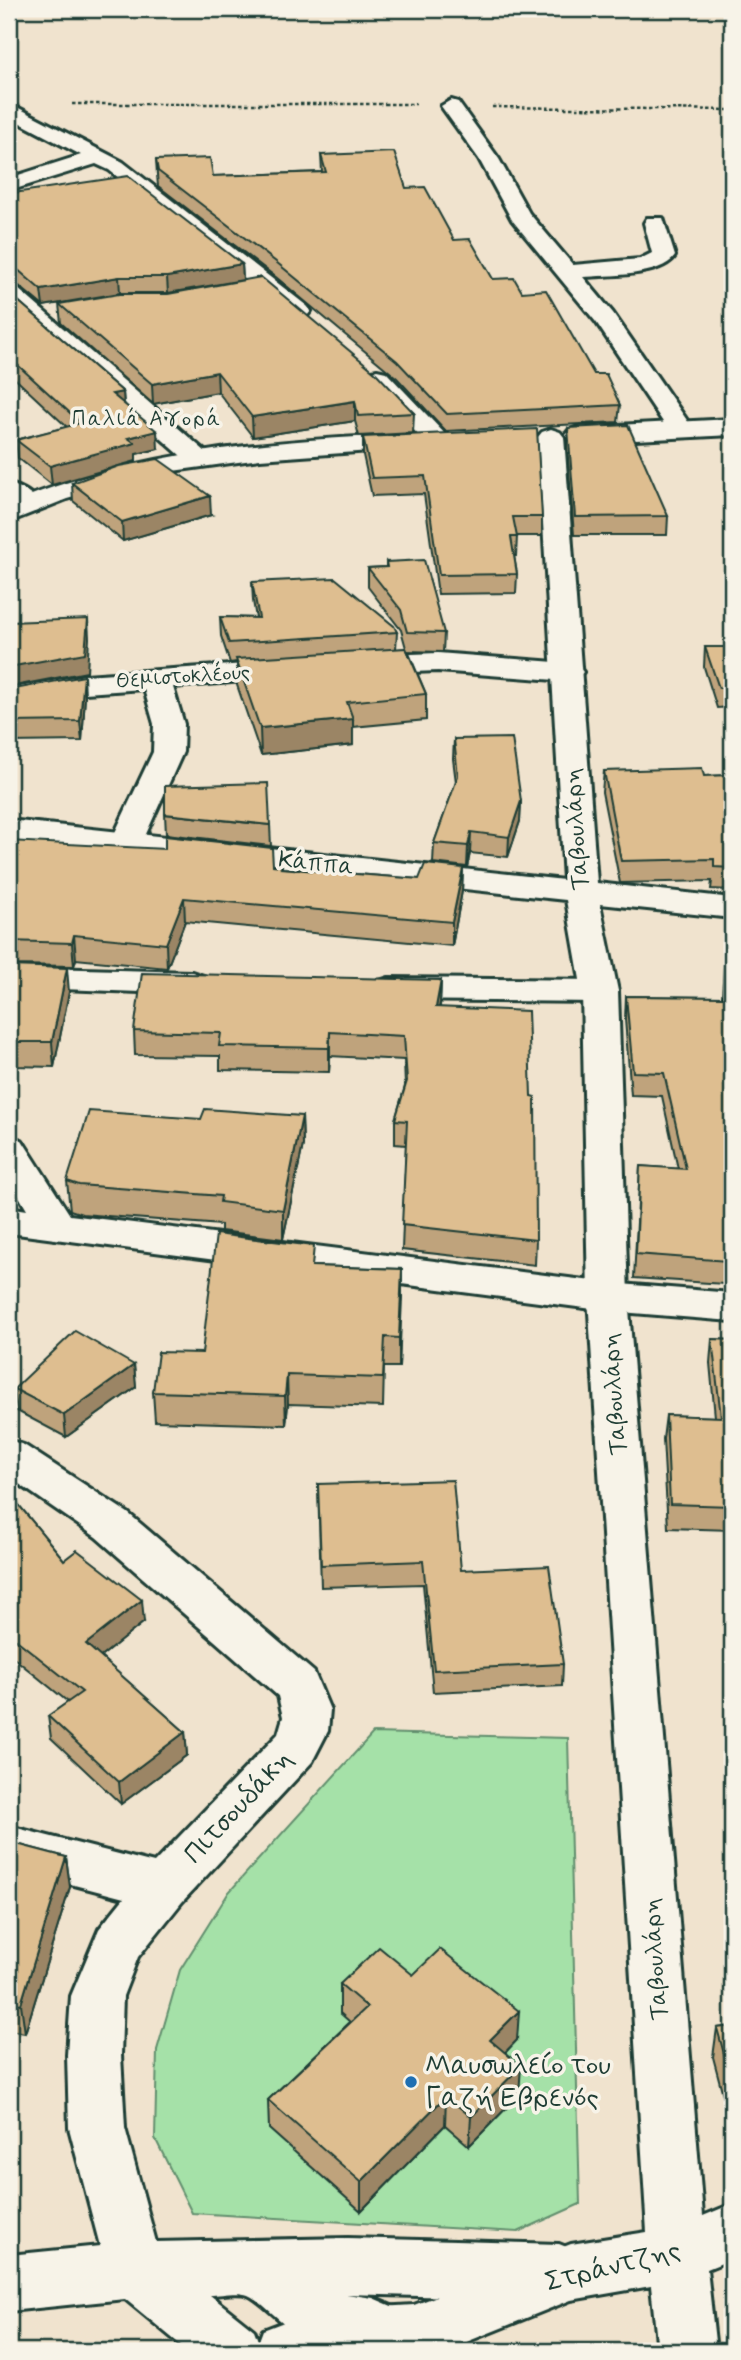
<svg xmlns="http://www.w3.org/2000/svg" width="741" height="2360" font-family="Mynerve,sans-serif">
	<rect width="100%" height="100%" fill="#f0e3ce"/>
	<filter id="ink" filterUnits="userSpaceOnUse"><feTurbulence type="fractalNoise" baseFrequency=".0143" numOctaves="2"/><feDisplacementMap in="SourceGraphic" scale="14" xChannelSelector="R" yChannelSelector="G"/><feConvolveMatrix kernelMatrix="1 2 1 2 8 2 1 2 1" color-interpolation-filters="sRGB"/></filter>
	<g filter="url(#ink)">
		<path fill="#a5e1a8" stroke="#628f6e" stroke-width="2" d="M373 1733 568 1738 580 2204 518 2232 192 2213 155 2138 157 2050 180 1970 229 1892Z"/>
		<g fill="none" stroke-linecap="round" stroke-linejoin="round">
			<defs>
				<g id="street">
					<path d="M451 100 458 102 499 159 529 213 573 265 640 259 652 253 644 223 647 218H663L675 256C661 277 607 275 583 277L613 313 693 429 689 434 680 437 671 434 596 322 512 220 479 159 441 106Z"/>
					<path d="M9 103 123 162 307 306 311 311 307 316H291L109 170 96 164 9 191V178L81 155 9 117Z"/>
					<path d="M9 286 17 288 206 452 210 457 206 462 197 465 188 462 9 305Z"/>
					<path d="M377 370 386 372 447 436 451 441 447 446 438 449 429 446 368 382 365 377 368 372Z"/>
					<path d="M9 484C21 487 34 494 41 505L37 511 28 513 9 504Z"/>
					<path d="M438 653 568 663 578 666 583 672 578 678 568 681 438 671 360 674 350 671 345 665 350 659 360 656Z"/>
					<path d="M290 661 300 664 305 670 300 676 173 687 184 724 183 752 142 843 138 850 126 853 114 850 110 843 153 752 154 724 144 689 85 693 9 707V689L85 675Z"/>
					<path d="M9 967 192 972 204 976 210 983 204 990 192 994 9 987Z"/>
					<path d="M388 978 600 980 612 984 618 991 612 998 600 1002 388 1000 376 996 370 989 376 982Z"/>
					<path d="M9 1136 22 1140 70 1215 608 1283 732 1293V1321L608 1311 9 1233V1207L27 1210 9 1179Z"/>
					<path d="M9 1440 24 1445 128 1513 314 1672 330 1710 328 1731 312 1762 182 1902 138 1957 123 1996 121 2055 125 2128 156 2242 348 2238 559 2244 579 2252 588 2272 579 2292 559 2300 346 2294 373 2298 394 2307 402 2327 394 2347C359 2360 315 2346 286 2325 274 2316 261 2301 248 2295 238 2291 220 2295 210 2295L254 2330 262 2351H188L125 2299 9 2311V2255L100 2246 69 2128 67 2055 71 1996 99 1929 124 1898 9 1868V1826L154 1863 278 1734 283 1717 278 1696 96 1537 9 1477Z"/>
				</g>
				<g id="secondary">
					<path d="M732 419V435L578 443 569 440 565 435 569 430 578 427Z"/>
					<path d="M551 429 560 432 564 437 597 883 732 898V918L600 904 618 991 628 1297 703 2216 732 2204V2259L707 2269 716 2351H658L651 2286 571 2300 444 2351H255L263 2330 284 2322 346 2309 414 2305 571 2244 647 2232 588 1297 582 991 566 900 9 840V820L564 880 538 437 542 432Z"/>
					<path d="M417 434 426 437 430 442 426 447 260 459 158 473 67 499 9 522V504C140 449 277 440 417 434Z"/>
				</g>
			</defs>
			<use href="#street" stroke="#1f3d34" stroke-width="6"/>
			<use href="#secondary" stroke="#1f3d34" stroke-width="6"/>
			<g stroke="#1f3d34" stroke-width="2.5" stroke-dasharray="3.5 2.5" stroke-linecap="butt">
				<path d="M72 104H416"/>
				<path d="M492 107 732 110"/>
			</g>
			<use href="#street" fill="#f7f3e8" fill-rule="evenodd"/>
			<use href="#secondary" fill="#f7f3e8" fill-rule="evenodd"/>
		</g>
		<g fill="#bfa37c" stroke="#1f3d34" stroke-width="2">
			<path d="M321 155 406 188 454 240 493 279 522 292 594 374 620 405 618 422 446 431 397 378 277 278 158 186 157 175 156 160 213 176 322 172Z"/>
			<path d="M9 189 14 193 242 264 243 280 414 413 413 433 359 436 355 421 253 437 218 392 153 404 61 323 59 304 168 293H120L43 306 19 286 9 284Z"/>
			<path d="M9 293 123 392 124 403 158 449 136 454V461L52 485 18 458 16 440 67 427 9 373Z"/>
			<path d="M568 428 668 516 667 535H574L567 445Z"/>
			<path d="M363 437 542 517V536H517L516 556H514L517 574 516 593 438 594 424 494 372 496 363 455Z"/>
			<path d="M72 483 211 515 123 541 73 501Z"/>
			<path d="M386 562 444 633 443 652 408 651 426 694V720L353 727V745L261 755 237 685V662L230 663 221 636 220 617 256 618 253 601 252 582 397 632 396 649 406 648 401 630 368 587V568L386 567Z"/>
			<path d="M705 647H732V707L717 708 704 667Z"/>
			<path d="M9 690 85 696 82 741 9 742Z"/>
			<path d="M454 739 521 801 520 821 508 857 470 853 467 867 433 863 434 843 456 782 453 759Z"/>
			<path d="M604 771 704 776 732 775V897L729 895V890L711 889 712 881 620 883 602 792Z"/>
			<path d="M165 814 270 825 271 846 166 834Z"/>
			<path d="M9 841 282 866V868L419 879 463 868 462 891 452 946 185 921 167 968 76 959 74 966 9 965Z"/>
			<path d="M732 897V1200H727V1261L724 1284 634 1278 640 1166 678 1169 662 1096 631 1095 625 1019 626 996 722 997 727 920 730 898Z"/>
			<path d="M9 966 69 992 54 1067 14 1066 11 1039H9Z"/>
			<path d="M441 980 440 1007 536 1240 535 1265 402 1250 406 1145 395 1144V1120L405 1086 404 1060 330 1056 329 1072 220 1070V1056L135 1055 134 1031Z"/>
			<path d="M302 1116 303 1145 283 1239 221 1231V1225L82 1214 70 1210 67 1181 201 1119Z"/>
			<path d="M314 1266 402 1269 399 1367H384L383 1407 288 1404 286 1425 155 1421 153 1392Z"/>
			<path d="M712 1339 732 1340V1530L668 1528 663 1439 666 1415 715 1417 710 1363Z"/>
			<path d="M134 1365 136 1387 66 1437 17 1411 14 1389Z"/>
			<path d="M318 1484 461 1570 563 1664 562 1686 433 1692 423 1584 321 1587Z"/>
			<path d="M9 1493 64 1560 144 1622 100 1657 185 1732 187 1755 121 1804 51 1738 48 1716 68 1702 9 1654Z"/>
			<path d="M9 1842 66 1857 70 1887 25 2033 9 2030Z"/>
			<path d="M413 1975 517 2040 505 2053 519 2095 469 2146 445 2125 361 2211 269 2129 268 2100 350 2022 340 2013V1984Z"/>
			<path d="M732 2026V2129L713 2057 717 2028Z"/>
		</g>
		<g fill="#9b8565" stroke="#1f3d34" stroke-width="2">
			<path d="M242 264 243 280 168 293 167 277Z"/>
			<path d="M119 277 120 293 43 306 41 290Z"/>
			<path d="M217 372 218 392 153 404 152 384Z"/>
			<path d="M123 392 124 409 112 394Z"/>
			<path d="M355 401V421L253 437 252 417Z"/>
			<path d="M157 431 158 449 136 454V461L52 485 50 466 128 438Z"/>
			<path d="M210 496 211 515 123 541 122 522Z"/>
			<path d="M88 619 89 638 87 672 9 687V667Z"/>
			<path d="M84 676 85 696 82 741 80 721Z"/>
			<path d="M353 719V745L261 755 260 728Z"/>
			<path d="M521 801 520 821 508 857 509 837Z"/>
			<path d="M471 832 470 853 467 867 468 846Z"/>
			<path d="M463 868 462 891 452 946V922Z"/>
			<path d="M184 898 185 921 167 968 166 944Z"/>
			<path d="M74 935 76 959 74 966 72 943Z"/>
			<path d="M67 968 69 992 54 1067 52 1042Z"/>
			<path d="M441 980 440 1003 435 1031 436 1007Z"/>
			<path d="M330 1032V1056L329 1072V1048Z"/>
			<path d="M302 1116 303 1145 283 1239V1210Z"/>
			<path d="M402 1269V1298L399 1367V1338Z"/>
			<path d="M134 1365 136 1387 66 1437 64 1415Z"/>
			<path d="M287 1375 288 1404 286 1425 285 1396Z"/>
			<path d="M142 1600 144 1622 88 1667 86 1644Z"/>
			<path d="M185 1732 187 1755 121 1804 119 1782Z"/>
			<path d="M66 1857 70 1887 25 2033 21 2004Z"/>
			<path d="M519 2011 517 2040 488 2070 490 2040Z"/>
			<path d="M521 2066 519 2095 469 2146 471 2117Z"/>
			<path d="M446 2096 445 2125 361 2211V2182Z"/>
		</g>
		<g fill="#debe90" stroke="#1f3d34" stroke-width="2">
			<path d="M394 152 406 188 425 187 454 240 470 239 493 279 514 278 522 292 546 290 594 374H606L620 405 447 414 397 361 276 262 158 171 156 160 210 158 213 176 326 172 321 155Z"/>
			<path d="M128 176 242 264 167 277H119L41 290 17 269 9 268V189L14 193Z"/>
			<path d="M261 277 375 372 414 413 358 416 355 401 252 417 217 372 152 384 59 304 119 294H168Z"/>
			<path d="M9 293 123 392 112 394 157 431 128 438 135 443 50 466 16 440 81 423 9 357Z"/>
			<path d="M628 425 668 516 575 517 568 428Z"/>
			<path d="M537 429 542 517H513L517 537H511L517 574 439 575 425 476 372 478 363 437Z"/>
			<path d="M158 459 210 496 122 522 72 483 119 466Z"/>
			<path d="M424 560 444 633 407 632 401 610 368 568 387 567 386 562Z"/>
			<path d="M335 578 394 626 397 632 229 643 220 617 259 618 252 582Z"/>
			<path d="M88 619 85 653 9 667V622Z"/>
			<path d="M705 647H732V688H719Z"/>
			<path d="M406 648 426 694 347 702 353 719 260 728 236 659Z"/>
			<path d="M84 676 80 721 9 722V690Z"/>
			<path d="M512 738 521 801 509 837 471 832 468 846 434 843 458 776 454 739Z"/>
			<path d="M702 768 704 776 732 775V873H731L732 868 714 867V859L621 861 604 771Z"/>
			<path d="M268 783 270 825 165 814V786Z"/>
			<path d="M165 836 272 848 273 865 282 866 281 868 419 879 425 864 463 868 452 922 184 898 166 944 74 935 72 943 9 941V841L165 849Z"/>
			<path d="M732 897V1177H728L727 1261 636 1254 640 1166 686 1169 664 1073 633 1072 626 996 723 997 730 898Z"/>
			<path d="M9 966 67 968 52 1042H11L12 1014H9Z"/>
			<path d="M142 973 441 980 436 1007 528 1011 531 1096 535 1097 536 1240 402 1225 407 1121 395 1120 407 1081 404 1036 330 1032 329 1048 219 1046 221 1033 134 1031Z"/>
			<path d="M205 1109 302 1116 283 1210 220 1202 221 1196 79 1185 67 1181 89 1111 201 1119Z"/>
			<path d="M216 1234 314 1246 312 1266 402 1269 399 1338 385 1337 383 1378 287 1375 285 1396 153 1392 158 1352 202 1353Z"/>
			<path d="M75 1331 134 1365 64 1415 14 1389Z"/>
			<path d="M712 1339 732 1340V1506L670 1504 666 1415 721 1417Z"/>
			<path d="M453 1480 461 1570 549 1566 563 1664 434 1670 423 1561 321 1565 318 1484Z"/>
			<path d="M9 1493 64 1560 77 1550 142 1600 86 1644 185 1732 119 1782 48 1716 82 1692 9 1634Z"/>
			<path d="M9 1842 66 1857 21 2004 9 2002Z"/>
			<path d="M379 1947 413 1975 440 1949 519 2011 490 2040 521 2066 471 2117 446 2096 361 2182 268 2100 367 2007 340 1984Z"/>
			<path d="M732 2026V2083L717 2028Z"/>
		</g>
	</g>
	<circle fill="#1f6fb2" stroke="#f7f3e8" stroke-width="2.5" cx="411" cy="2082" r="7"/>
	<g text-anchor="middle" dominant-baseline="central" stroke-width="7" stroke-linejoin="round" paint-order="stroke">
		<g font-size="21" letter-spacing="2" fill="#1f3d34" stroke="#f7f3e8">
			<text x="147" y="419">Παλιά Αγορά</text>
		</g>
		<g font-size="21" fill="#1f3d34" stroke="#f7f3e8">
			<text transform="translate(183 677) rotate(-4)">Θεμιστοκλέους</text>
		</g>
		<g font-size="24" fill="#1f3d34" stroke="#f7f3e8">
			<text transform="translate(577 829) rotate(-94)">Ταβουλάρη</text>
			<text transform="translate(316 864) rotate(6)">Κάππα</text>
			<text transform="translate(615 1394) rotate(-94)">Ταβουλάρη</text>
			<text transform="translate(656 1959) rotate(-94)">Ταβουλάρη</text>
		</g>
		<g font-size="28" fill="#1f3d34" stroke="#f7f3e8">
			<text transform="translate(239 1807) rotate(-47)">Πιτσουδάκη</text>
			<text transform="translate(613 2267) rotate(-14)">Στράντζης</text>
		</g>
		<g font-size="28" fill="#1f3d34" stroke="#f7f3e8" text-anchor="start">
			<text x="425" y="2066">Μαυσωλείο του<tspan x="425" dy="32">Γαζή Εβρενός</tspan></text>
		</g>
	</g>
	<rect width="741" height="2360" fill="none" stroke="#f7f3e8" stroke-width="35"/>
	<rect x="18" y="18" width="706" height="2325" fill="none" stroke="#1f3d34" stroke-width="2.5" filter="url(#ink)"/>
</svg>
